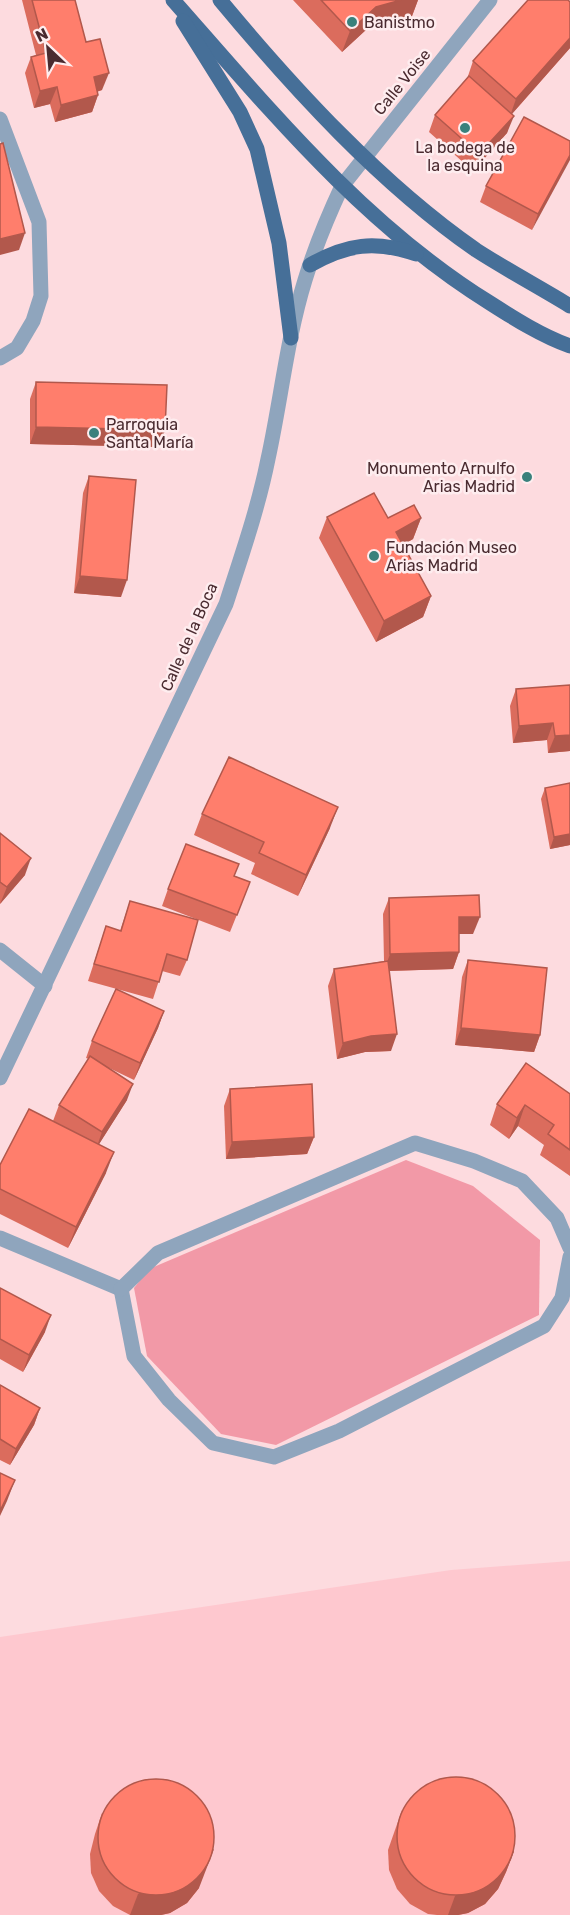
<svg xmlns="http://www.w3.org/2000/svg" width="570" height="1915" font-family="Rubik,sans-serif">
	<rect width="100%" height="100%" fill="#fddbdf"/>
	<path fill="#fec8cf" d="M570 1561V1915H0V1637L451 1570Z"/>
	<path fill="#f299a7" d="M406 1160 473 1186 540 1240 539 1315 276 1445 221 1434 147 1356 134 1288 149 1269Z"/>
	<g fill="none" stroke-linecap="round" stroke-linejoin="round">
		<g stroke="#8fa5bd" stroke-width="15">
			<path d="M0 119 39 222 41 296 33 321 17 348 0 358"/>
			<path d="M0 950 45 986"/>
			<path d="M0 1078 226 604C241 557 258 509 268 459 281 400 287 338 305 280 315 247 328 216 342 186L490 0"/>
			<path d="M0 1238 121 1289"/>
			<path d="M121 1289 134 1356 169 1400 213 1443 274 1457 339 1431 544 1326 562 1298 570 1257"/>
			<path d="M121 1289 158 1253 415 1143 474 1161 522 1181 557 1218 570 1248"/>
		</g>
		<g stroke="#466f98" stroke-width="15">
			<path d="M173 0C270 110 364 225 490 303 515 319 542 336 570 346"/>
			<path d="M220 0C294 89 381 184 476 250 507 270 539 287 570 306"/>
			<path d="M183 21 240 112 257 149 279 243 291 338"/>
			<path d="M310 265C347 244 375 240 416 254"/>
		</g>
	</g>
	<g fill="#db6c5d">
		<path d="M22 0H75L86 42 102 90 97 92 98 95 92 112 55 122 50 104 34 108 25 73 31 57 36 55Z"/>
		<path d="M293 0H418L412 16 368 28 342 52Z"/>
		<path d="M570 2V48L512 114 507 133 473 171 429 132 435 115 467 79 473 61Z"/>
		<path d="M570 141 532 230 480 202 486 186Z"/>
		<path d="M36 382 165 430 159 447 30 444V399Z"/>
		<path d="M89 476 121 597 74 593 83 493Z"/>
		<path d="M327 517 421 518 413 539 403 545 431 596 423 617 376 642 319 538Z"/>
		<path d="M570 685V751L548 753 547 740 513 743 510 706 516 689Z"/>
		<path d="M545 788 570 845 550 849 541 799Z"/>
		<path d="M202 814 330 828 298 896 251 874 255 863 194 835Z"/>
		<path d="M0 833 25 875 0 904Z"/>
		<path d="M239 864 234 876 250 882 230 932 162 906 168 889Z"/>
		<path d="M389 898 473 934H459V952L453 969 389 971 391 1051 365 1052 337 1059 328 986 334 969 384 961 383 914Z"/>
		<path d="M130 901 187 960 180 976 162 971 153 999 88 981 106 926 120 931Z"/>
		<path d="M468 960 540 1035 534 1052 455 1045 462 977Z"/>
		<path d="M164 1011 158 1028 134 1080 109 1068 127 1100 99 1144 106 1173 68 1248 0 1214V1165L53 1121 59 1105 89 1059 86 1058 92 1041Z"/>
		<path d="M230 1089 314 1137 307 1154 226 1159 224 1106Z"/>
		<path d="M570 1094V1176L540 1155 544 1145 518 1126 509 1139 490 1125 497 1104Z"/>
		<path d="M0 1288 45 1332 23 1372 0 1359Z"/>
		<path d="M0 1385 40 1408 34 1425 10 1465 0 1460Z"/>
		<path d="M402 1810 514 1851 506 1872 498 1889 485 1904 468 1913 458 1915H437L428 1914 410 1904 397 1889 389 1870 388 1850Z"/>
		<path d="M102 1813 199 1888 187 1903 170 1913 161 1915H130L113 1906 99 1891 91 1873 90 1854 95 1834Z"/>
	</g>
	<g fill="#b2584c">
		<path d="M401 0H418L412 16 368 28 342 52 350 31 376 7Z"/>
		<path d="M570 38V48L510 116 516 99Z"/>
		<path d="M109 73 102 90 87 94 94 77Z"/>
		<path d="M57 87 50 104 34 108 40 91Z"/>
		<path d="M98 95 92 112 55 122 61 105Z"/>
		<path d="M514 116 507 133 473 171 479 154Z"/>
		<path d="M570 155V160L532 230 538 214Z"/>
		<path d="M25 233 19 250 0 255V239Z"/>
		<path d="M36 427 165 430 159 447 30 444Z"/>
		<path d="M421 518 413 539 388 553 396 532Z"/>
		<path d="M80 576 127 580 121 597 74 593Z"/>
		<path d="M431 596 423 617 376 642 384 621Z"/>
		<path d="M553 723 547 740 513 743 519 726Z"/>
		<path d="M570 735V751L548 753 555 736Z"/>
		<path d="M338 807 330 828 298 896 306 875Z"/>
		<path d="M570 834V845L550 849 554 837Z"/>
		<path d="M31 858 25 875 0 904 7 887Z"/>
		<path d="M459 917H480L473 934H453Z"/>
		<path d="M459 952 453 969 384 971 390 954Z"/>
		<path d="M164 1011 158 1028 134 1080 140 1063Z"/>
		<path d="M461 1028 540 1035 534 1052 455 1045Z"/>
		<path d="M397 1034 391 1051 365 1052 337 1059 343 1043 371 1036Z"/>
		<path d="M133 1084 127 1100 96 1149 102 1132Z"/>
		<path d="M525 1105 518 1126 509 1139 517 1118Z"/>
		<path d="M314 1137 307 1154 226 1159 232 1142Z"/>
		<path d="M114 1152 106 1173 68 1248 76 1227Z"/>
		<path d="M51 1315 45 1332 23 1372 29 1355Z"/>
		<path d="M40 1408 34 1425 10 1465 16 1449Z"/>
		<path d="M15 1480 7 1501 0 1516V1511Z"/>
		<path d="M214 1849 199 1888 187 1903 170 1913 161 1915H130L138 1894Z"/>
		<path d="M514 1851 506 1872 498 1889 485 1904 468 1913 458 1915H448L455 1896Z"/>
	</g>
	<g fill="#ff7e6c" stroke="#b2584c" stroke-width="1.5">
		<path d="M32 0H75L86 42 100 39 109 73 94 77 98 95 61 105 57 87 40 91 31 57 46 53Z"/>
		<path d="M321 0H401L376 7 350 31Z"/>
		<path d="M528 0H568L570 2V38L516 99 473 61Z"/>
		<path d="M469 76 514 116 479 154 435 115Z"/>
		<path d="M524 117 570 141V155L538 214 486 186Z"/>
		<path d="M3 143 25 233 0 239V144Z"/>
		<path d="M36 382 167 385 165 430 36 427Z"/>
		<path d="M89 476 136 480 127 580 80 576Z"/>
		<path d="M374 493 388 518 414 505 421 518 396 532 431 596 384 621 327 517Z"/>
		<path d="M570 685V735L555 736 553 723 519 726 516 689Z"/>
		<path d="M229 757 338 807 306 875 259 853 264 842 202 814Z"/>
		<path d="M570 783V834L554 837 545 788Z"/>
		<path d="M0 833 31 858 7 887 0 882Z"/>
		<path d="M186 844 239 864 234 876 250 882 237 915 168 889Z"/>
		<path d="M479 895 480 917H459V952L390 954 389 898Z"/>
		<path d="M130 901 198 920 187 960 167 954 159 982 94 964 106 926 121 931Z"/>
		<path d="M468 960 547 968 540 1035 461 1028Z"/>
		<path d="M388 961 397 1034 371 1036 343 1043 334 969Z"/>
		<path d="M116 989 164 1011 140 1063 92 1041Z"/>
		<path d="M90 1056 133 1084 102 1132 59 1105Z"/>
		<path d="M526 1063 570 1094V1150L548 1134 554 1125 525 1105 517 1118 497 1104Z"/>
		<path d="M312 1084 314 1137 232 1142 230 1089Z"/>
		<path d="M29 1109 114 1152 76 1227 0 1189V1165Z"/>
		<path d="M0 1288 51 1315 29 1355 0 1339Z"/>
		<path d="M0 1385 40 1408 16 1449 0 1439Z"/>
		<path d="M0 1473 15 1480 0 1511Z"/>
		<circle cx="456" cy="1836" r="59"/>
		<circle cx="156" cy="1837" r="58"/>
	</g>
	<g fill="#39817c" stroke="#feedef" stroke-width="2">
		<circle cx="352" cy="22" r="6"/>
		<circle cx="465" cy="128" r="6"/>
		<circle cx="94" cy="433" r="6"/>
		<circle cx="527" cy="477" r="6"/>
		<circle cx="374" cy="556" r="6"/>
	</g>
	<g text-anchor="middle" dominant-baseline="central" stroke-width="5" stroke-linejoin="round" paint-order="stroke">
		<g font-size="16" fill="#4a2b30" stroke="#feedef" text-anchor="start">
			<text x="364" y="22">Banistmo</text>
			<text x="465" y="147" text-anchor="middle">La bodega de<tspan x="465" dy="18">la esquina</tspan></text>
			<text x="106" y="424">Parroquia<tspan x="106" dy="18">Santa María</tspan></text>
			<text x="515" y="468" text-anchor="end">Monumento Arnulfo<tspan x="515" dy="18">Arias Madrid</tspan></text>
			<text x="386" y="547">Fundación Museo<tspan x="386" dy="18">Arias Madrid</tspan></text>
		</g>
		<g font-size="16" fill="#4a2b30" stroke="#feedef">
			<text transform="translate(402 82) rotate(-51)">Calle Voise</text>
			<text transform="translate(189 637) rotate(-66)">Calle de la Boca</text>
		</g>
	</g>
	<g transform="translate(48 48) rotate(334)" stroke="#feedef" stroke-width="4.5" paint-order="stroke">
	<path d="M0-4.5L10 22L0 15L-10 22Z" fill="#4a2b30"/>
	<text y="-9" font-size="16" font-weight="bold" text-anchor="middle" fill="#4a2b30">N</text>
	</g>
</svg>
